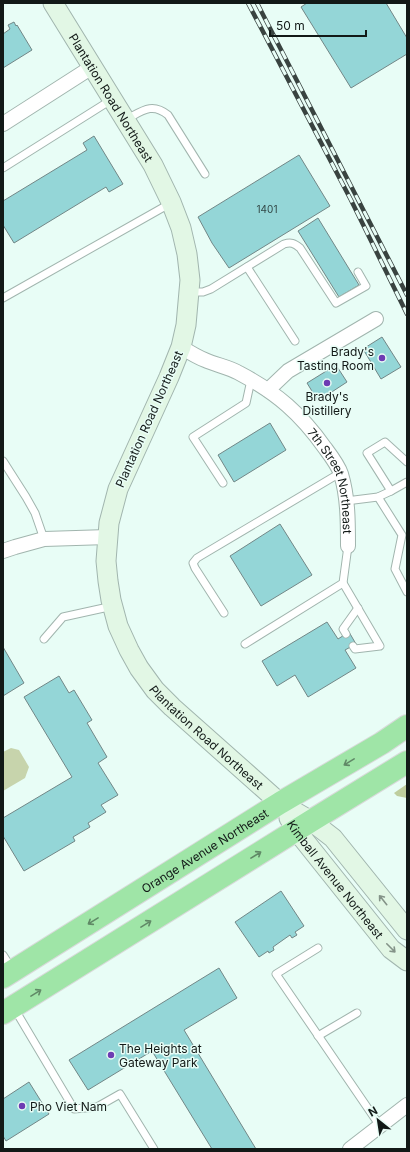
<svg xmlns="http://www.w3.org/2000/svg" width="410" height="1152" font-family="Inter,sans-serif">
	<rect width="100%" height="100%" fill="#e8fdf6"/>
	<path fill="#c7d4ac" d="M11 748 19 750 29 767 25 778 3 791V752Z"/>
	<path fill="#bece9e" d="M407 784V798L397 796 394 793Z"/>
	<g fill="#94d6d7" stroke="#728787">
		<path d="M307 3H386L407 38V54L351 88 301 7Z"/>
		<path d="M14 22 16 26 17 25 32 50 3 68V34L10 29 8 25Z"/>
		<path d="M94 136 123 184 109 192 106 187 14 243 3 225V201L87 150 83 143Z"/>
		<path d="M299 155 330 206 229 268 212 243 198 217Z"/>
		<path d="M318 218 359 285 339 297 298 231Z"/>
		<path d="M382 337 401 367 381 379 363 349Z"/>
		<path d="M336 365 347 382 318 401 307 383Z"/>
		<path d="M270 423 286 450 234 482 218 455Z"/>
		<path d="M280 524 312 575 261 606 230 556Z"/>
		<path d="M327 622 338 639 349 632 356 644 345 650 356 668 308 697 295 675 277 686 262 661Z"/>
		<path d="M3 647 24 683 3 696Z"/>
		<path d="M59 676 69 693 74 690 92 720 87 723 107 757 98 763 118 795 101 805 106 812 88 823 90 827 73 837 75 841 24 871 3 836V818L72 777 24 697Z"/>
		<path d="M281 891 304 926 295 932 297 935 292 938 290 935 273 947 274 950 269 953 268 951 259 957 235 922Z"/>
		<path d="M219 968 237 998 184 1030 256 1149H212L152 1051 88 1090 69 1060Z"/>
		<path d="M29 1082 49 1114 6 1141 3 1136V1099Z"/>
	</g>
	<g fill="none" stroke-linecap="round" stroke-linejoin="round">
		<defs>
			<g id="lane">
				<path d="M127 119C142 111 152 102 168 115L205 174"/>
				<path d="M3 168 111 100"/>
				<path d="M247 267 295 341"/>
				<path d="M190 292H203L211 289 284 244C291 242 294 243 300 248L336 303 366 286 358 272"/>
				<path d="M3 298 171 203"/>
				<path d="M3 461 26 497 35 513 44 539"/>
				<path d="M223 483 193 437 246 403 251 380"/>
				<path d="M391 491 407 482"/>
				<path d="M378 497 402 535 395 569 407 592"/>
				<path d="M346 501 378 497 391 491 367 453 385 442 407 462"/>
				<path d="M343 583 380 646 355 649 353 646"/>
				<path d="M224 613 195 568 193 563 197 558 340 473"/>
				<path d="M346 634 343 629 358 608"/>
				<path d="M44 639 63 617 113 606"/>
				<path d="M245 644 343 583 348 546"/>
				<path d="M318 948 276 974 380 1126"/>
				<path d="M3 955 12 969"/>
				<path d="M14 1008 74 1109 97 1107 120 1094 154 1149"/>
				<path d="M318 1036 357 1013"/>
			</g>
			<g id="street">
				<path d="M3 124 92 67"/>
				<path id="s1" d="M181 347C189 352 197 357 205 360 216 365 229 367 239 373 277 393 301 414 325 448 331 456 338 465 341 474 348 497 348 522 348 546"/>
				<path d="M268 390 288 371 376 319"/>
				<path d="M3 551 15 547 44 539 108 537"/>
				<path d="M350 1149 407 1105"/>
			</g>
			<g id="secondary">
				<path id="s2" d="M53 3 153 165 171 202 181 228 187 254 190 280 186 325 181 347 169 377 118 489 109 523 106 561 108 581 111 600 118 626 129 650 139 668 155 690 172 707 280 803 311 821 333 838 407 930"/>
				<path id="s3" d="M289 818 296 830 391 949 407 961"/>
			</g>
			<g id="highway">
				<path id="s4" d="M3 977 280 803 382 743 407 726"/>
				<path d="M3 1013 311 821 407 762"/>
			</g>
		</defs>
		<use href="#lane" stroke="#a1b5ae" stroke-width="9"/>
		<use href="#street" stroke="#a1b5ae" stroke-width="16"/>
		<use href="#secondary" stroke="#a1b5ae" stroke-width="21"/>
		<use href="#highway" stroke="#d9dada" stroke-width="24"/>
		<use href="#lane" stroke="#fff" stroke-width="7"/>
		<use href="#street" stroke="#fff" stroke-width="14"/>
		<use href="#secondary" stroke="#e2f7e5" stroke-width="19"/>
		<use href="#highway" stroke="#9fe5a7" stroke-width="22"/>
		<defs>
			<g id="rail">
				<path d="M248 3 351 200 407 314"/>
				<path d="M257 3 407 295"/>
			</g>
		</defs>
		<use href="#rail" stroke="#394340" stroke-width="4.5"/>
		<use href="#rail" stroke="#e8fdf6" stroke-width="3" stroke-dasharray="9" stroke-linecap="butt"/>
	</g>
	<defs><path id="oneway-shaft" d="M-6 0H5M1.5-3L5.5 0L1.5 3" fill="none" stroke-width="1.6" stroke-linecap="round" stroke-linejoin="round"/></defs>
	<g stroke="#608966">
		<use href="#oneway-shaft" transform="translate(349 762) rotate(149)"/>
		<use href="#oneway-shaft" transform="translate(256 855) rotate(-32)"/>
		<use href="#oneway-shaft" transform="translate(93 921) rotate(148)"/>
		<use href="#oneway-shaft" transform="translate(146 924) rotate(-32)"/>
		<use href="#oneway-shaft" transform="translate(36 993) rotate(-32)"/>
	</g>
	<g stroke="#849388">
		<use href="#oneway-shaft" transform="translate(383 900) rotate(-129)"/>
		<use href="#oneway-shaft" transform="translate(391 948) rotate(45)"/>
	</g>
	<g fill="#6d3cb3" stroke="#e8fdf6" stroke-width="1.5">
		<circle cx="382" cy="358" r="4"/>
		<circle cx="327" cy="383" r="4"/>
		<circle cx="111" cy="1055" r="4"/>
		<circle cx="22" cy="1106" r="4"/>
	</g>
	<g text-anchor="middle" dominant-baseline="central" stroke-width="3" stroke-linejoin="round" paint-order="stroke">
		<g font-size="10" fill="#324847">
			<text x="267" y="209">1401</text>
		</g>
		<g font-size="12" fill="#121917" stroke="#e8fdf6">
			<text stroke="none"><textPath href="#s2" startOffset="111">Plantation Road Northeast</textPath></text>
			<text transform="translate(149 419) rotate(-66)">Plantation Road Northeast</text>
			<text stroke="none"><textPath href="#s1" startOffset="213">7th Street Northeast</textPath></text>
			<text stroke="none"><textPath href="#s2" startOffset="819">Plantation Road Northeast</textPath></text>
			<text stroke="none"><textPath href="#s4" startOffset="238">Orange Avenue Northeast</textPath></text>
			<text stroke="none"><textPath href="#s3" startOffset="77">Kimball Avenue Northeast</textPath></text>
		</g>
		<g font-size="12" fill="#121917" stroke="#e8fdf6" text-anchor="start">
			<text x="374" y="351" text-anchor="end">Brady's<tspan x="374" dy="14">Tasting Room</tspan></text>
			<text x="327" y="396" text-anchor="middle">Brady's<tspan x="327" dy="14">Distillery</tspan></text>
			<text x="119" y="1048">The Heights at<tspan x="119" dy="14">Gateway Park</tspan></text>
			<text x="30" y="1106">Pho Viet Nam</text>
		</g>
	</g>
	<rect width="410" height="1152" fill="none" stroke="#121917" stroke-width="8"/>
	<g transform="translate(378 1120) rotate(330)" stroke="#e8fdf6" stroke-width="3" paint-order="stroke">
	<path d="M0-3L7 15L0 10L-7 15Z" fill="#121917"/>
	<text y="-6" font-size="11" font-weight="bold" text-anchor="middle" fill="#121917">N</text>
	</g>
	<path d="M270 30v6h96v-6" fill="none" stroke="#121917" stroke-width="2"/>
	<text x="276" y="30" font-size="12" fill="#121917" stroke="#e8fdf6" stroke-width="3" paint-order="stroke">50 m</text>
</svg>
